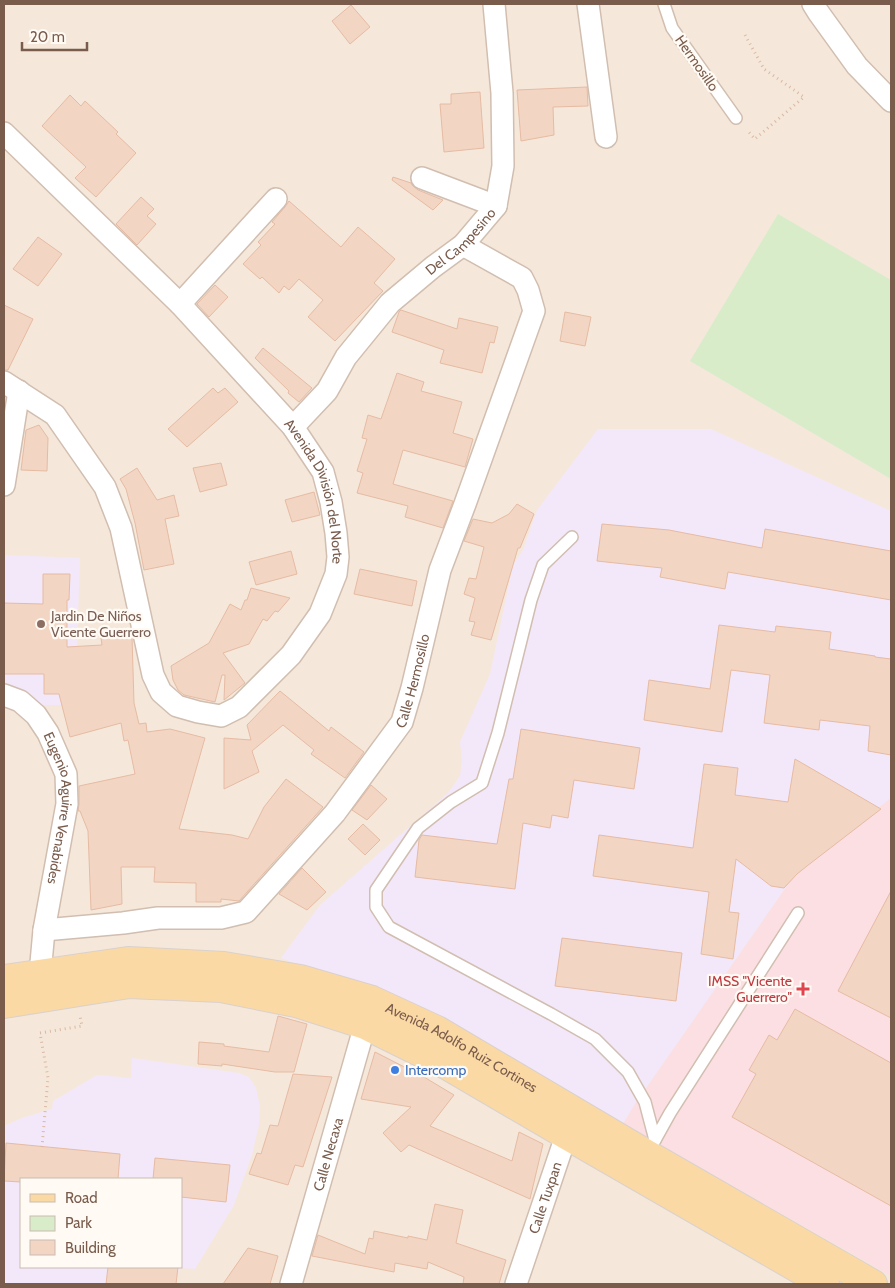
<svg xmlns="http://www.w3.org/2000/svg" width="895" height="1288" font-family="Cabin,sans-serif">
	<rect width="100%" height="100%" fill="#fdf6ec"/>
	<path fill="#f5e8da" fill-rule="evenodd" d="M4 4H891V1284H4ZM21 1179H181V1267H21Z"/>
	<g fill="#f3e8fa" fill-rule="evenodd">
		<path d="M598 429H711L891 511V798L796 873 635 1104 623 1124 444 1018 281 958 320 905 448 793 460 776 462 761 460 742 490 674 513 565 523 550 537 510Z"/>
		<path d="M4 555 80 558 75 705H43L4 681Z"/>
		<path d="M132 1058 239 1073 249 1077 256 1088 260 1106 259 1125 252 1155 234 1205 195 1269 181 1268 167 1284H4V1126L22 1118 52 1109 53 1101 97 1075 131 1078ZM21 1179H181V1267H21Z"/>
	</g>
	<path fill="#fbdfe3" d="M891 798V1276L623 1124 635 1104 796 873Z"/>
	<path fill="#d8ecc9" d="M778 214 891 280V479L690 361Z"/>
	<g fill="#f3d5c3" stroke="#e6bba3">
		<path d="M351 5 370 27 350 44 332 21Z"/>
		<path d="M587 87 588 106 553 107 554 135 521 141 517 90Z"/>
		<path d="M480 92 484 148 444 152 440 104H451V94Z"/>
		<path d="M70 95 81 106 85 101 118 132 116 134 136 153 96 197 75 178 86 167 42 126Z"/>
		<path d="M393 177 411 183 413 186 418 190 443 200 433 210 392 180Z"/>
		<path d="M141 197 154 209 147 216 156 224 137 245 116 224Z"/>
		<path d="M289 201 341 247 358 227 395 259 374 283 383 291 335 341 308 317 323 300 299 279 289 290 284 286 279 293 262 277 260 279 243 264 261 245 258 242 275 224 272 222 285 207Z"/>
		<path d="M38 237 62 254 38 286 13 269Z"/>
		<path d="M215 285 228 297 209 317 197 304Z"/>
		<path d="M4 305 33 319 8 370H4Z"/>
		<path d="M401 310 457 329 459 318 498 327 494 343 490 342 482 373 440 363 444 350 392 332 399 312Z"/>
		<path d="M565 312 591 317 585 346 560 341Z"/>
		<path d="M263 348 312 388 299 402 288 393 289 391 255 358Z"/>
		<path d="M397 373 424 382 421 391 462 402 453 433 473 439 465 467 403 450 393 484 453 501 443 528 405 517 408 506 357 493 363 473 357 471 367 439 362 438 368 415 381 419Z"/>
		<path d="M213 388 218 393 225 388 238 402 187 447 168 429Z"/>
		<path d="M39 425 48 438 47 471 21 470 26 430Z"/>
		<path d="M221 463 227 485 200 492 193 468Z"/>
		<path d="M137 468 157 500 174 495 179 516 165 519 174 564 144 570 135 523 126 489 120 479Z"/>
		<path d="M314 492 320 515 292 522 285 500Z"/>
		<path d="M517 504 534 514 520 548H518L491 640 471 635 475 622 469 621 475 598 464 594 469 578 476 579 484 547 464 541 473 519 492 523 509 514Z"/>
		<path d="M602 524 669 530 762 548 765 529 891 551V600L728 572 725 589 660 577 662 568 597 561Z"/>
		<path d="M291 551 297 574 256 585 249 562Z"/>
		<path d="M360 569 417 581 412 606 354 594Z"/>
		<path d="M43 574H70L69 600H67V647L102 645 101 638 132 637 134 703 139 724 146 723 147 732 170 729 205 738 179 829 232 835 248 839 264 807 286 779 323 807 239 901 221 899V902H196V883L154 882 155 867H121L122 904 91 910 88 831 80 811H78L79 804V786L135 774 128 740 124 741 121 723 70 737 59 694H44V674H4V603L43 604Z"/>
		<path d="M251 588 290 598 278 612 275 611 267 621 263 619 249 644 223 653 245 683 224 700 225 675H222L215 702 184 695 178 690 173 680 171 666 209 643 230 604 241 610 245 600H247Z"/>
		<path d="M719 625 775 632 776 626 831 632 829 649 875 656V657L891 659V755L868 751 870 726 820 720 819 730 764 723 770 675 731 670 722 732 644 720 649 680 710 689Z"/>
		<path d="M280 691 329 731 331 727 364 752 345 778 311 754 314 750 283 725 252 751 259 772 224 789V738L251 740 247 725Z"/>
		<path d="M521 729 640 748 634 789 574 780 568 818 552 815 550 828 523 823 515 889 415 877 419 840 422 835 497 844 509 779H513Z"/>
		<path d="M795 759 881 809 807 866 797 874 784 888 771 886 736 859 729 912 739 913 733 959 701 954 709 892 593 876 599 835 693 848 704 764 738 768 735 795 788 802Z"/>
		<path d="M371 785 387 799 367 820 352 810Z"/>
		<path d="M363 824 380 840 365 855 348 839Z"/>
		<path d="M302 868 326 892 307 910 279 894Z"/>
		<path d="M891 891V1018L838 991Z"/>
		<path d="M562 938 682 953 676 1001 555 986Z"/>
		<path d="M795 1009 891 1063V1206L732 1117 756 1074 749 1070 769 1035 777 1040Z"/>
		<path d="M278 1016 307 1024 294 1072H275L222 1064V1066L198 1064 199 1042 224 1044V1046L269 1052Z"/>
		<path d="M375 1052 424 1077 454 1095 430 1126 512 1161 519 1132 543 1144 530 1199 409 1145 401 1152 383 1133 411 1107 361 1099Z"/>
		<path d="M293 1074 332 1077 303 1167 295 1165 288 1185 249 1174 257 1153 261 1154 270 1125 278 1126Z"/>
		<path d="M6 1143 120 1154 118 1179H21V1182L4 1181Z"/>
		<path d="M155 1158 230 1165 226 1202 181 1197V1179H153Z"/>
		<path d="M435 1204 463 1210 456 1243 506 1260 499 1284H463L464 1277 428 1262 427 1269 395 1263 394 1272 312 1256 318 1235 365 1254 369 1238 373 1239 374 1231 408 1238V1236L427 1240Z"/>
		<path d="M248 1248 278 1256 270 1284H223Z"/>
		<path d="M108 1267H178L176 1284H106Z"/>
	</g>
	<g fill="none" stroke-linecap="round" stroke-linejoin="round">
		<defs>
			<g id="lane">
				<path d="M664 4 672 28 736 118"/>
				<path d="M572 537 543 565 531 600 498 733 482 783 451 802 418 828 376 890V907L389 927 551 1014 595 1039 628 1072 645 1102 655 1140 646 1153"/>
				<path d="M655 1140 670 1113 798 913"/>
			</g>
			<g id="street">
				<path d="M588 4 606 137"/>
				<path d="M813 4 818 12 857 66 891 101"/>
				<path id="s1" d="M4 133 180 304 293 427 323 472 331 502 336 533 338 557 336 574 320 614 291 655 239 707 221 716 198 712 177 706 161 692 153 675 121 528 105 487 55 415 4 382"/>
				<path d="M422 178 496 206"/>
				<path d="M180 304 276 199"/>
				<path id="s2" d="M293 427 327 391 346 357 390 303 433 267 463 245 496 206 503 166 502 93 494 4"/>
				<path d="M4 485 19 391"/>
				<path id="s3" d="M4 695 20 701 36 715 48 733 66 774 67 804 44 930 40 974"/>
				<path id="s4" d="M44 930 123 923 158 918H221L246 912 335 813 402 722 412 688 440 570 465 504 534 311 528 290 522 278 463 245"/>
				<path id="s5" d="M291 1284 365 1025"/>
				<path id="s6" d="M516 1284 571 1121"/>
			</g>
			<g id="primary">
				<path id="s7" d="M4 979 128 961 224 966 300 979 372 1000 437 1030 645 1153 873 1284"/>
				<path d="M4 1004 129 984 221 988 296 1003 365 1025 448 1066 566 1135 825 1284"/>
			</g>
		</defs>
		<use href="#lane" stroke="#d1beb0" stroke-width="14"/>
		<use href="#street" stroke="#d1beb0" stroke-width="24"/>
		<use href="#primary" stroke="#dad1cd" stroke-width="30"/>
		<g stroke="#d9b8a5" stroke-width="3" stroke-dasharray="1 4" stroke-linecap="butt">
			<path d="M745 35 764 69 804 97 755 139 747 130"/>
			<path d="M42 1147 48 1078 40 1033 82 1026 80 1016"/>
		</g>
		<use href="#lane" stroke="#fff" stroke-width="11"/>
		<use href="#street" stroke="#fff" stroke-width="21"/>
		<use href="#primary" stroke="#fbd9a5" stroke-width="28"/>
	</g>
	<circle fill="#8d6e63" stroke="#fffaf3" stroke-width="2" cx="41" cy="624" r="5"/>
	<path fill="#e0444e" stroke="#fffaf3" stroke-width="2" d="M800.5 981.5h5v5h5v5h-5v5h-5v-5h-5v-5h5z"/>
	<circle fill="#3f7fe0" stroke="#fffaf3" stroke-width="2" cx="395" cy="1070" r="5"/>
	<g text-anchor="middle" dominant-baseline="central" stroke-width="4.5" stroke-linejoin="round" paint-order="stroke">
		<g font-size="14" fill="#7a5c4d" stroke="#fffaf3">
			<text transform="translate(697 63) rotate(55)">Hermosillo</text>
			<text stroke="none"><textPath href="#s2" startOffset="252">Del Campesino</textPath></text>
			<text stroke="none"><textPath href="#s1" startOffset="482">Avenida División del Norte</textPath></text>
			<text stroke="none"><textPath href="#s4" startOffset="492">Calle Hermosillo</textPath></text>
			<text stroke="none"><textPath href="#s3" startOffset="138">Eugenio Aguirre Venabides</textPath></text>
			<text stroke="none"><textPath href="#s7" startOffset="475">Avenida Adolfo Ruiz Cortines</textPath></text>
			<text stroke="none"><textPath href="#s5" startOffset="135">Calle Necaxa</textPath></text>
			<text stroke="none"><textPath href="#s6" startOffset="91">Calle Tuxpan</textPath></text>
		</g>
		<g font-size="14" fill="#785e54" stroke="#fffaf3" text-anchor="start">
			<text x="51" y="616">Jardin De Niños<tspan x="51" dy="16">Vicente Guerrero</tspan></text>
		</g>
		<g font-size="14" fill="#be3a42" stroke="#fffaf3" text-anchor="end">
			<text x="792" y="981">IMSS "Vicente<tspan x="792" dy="16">Guerrero"</tspan></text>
		</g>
		<g font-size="14" fill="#366cbe" stroke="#fffaf3" text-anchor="start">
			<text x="405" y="1070">Intercomp</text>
		</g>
	</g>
	<rect width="895" height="1288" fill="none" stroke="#7a5c4d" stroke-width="10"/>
	<rect x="20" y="1178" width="162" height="90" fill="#fffaf3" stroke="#cabbb1"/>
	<rect x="30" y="1194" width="25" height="8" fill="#fbd9a5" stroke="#cabbb1"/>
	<text x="65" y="1203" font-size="15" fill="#7a5c4d">Road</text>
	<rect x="30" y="1216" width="25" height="15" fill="#d8ecc9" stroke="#cabbb1"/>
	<text x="65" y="1228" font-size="15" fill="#7a5c4d">Park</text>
	<rect x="30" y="1240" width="25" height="15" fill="#f3d5c3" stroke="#cabbb1"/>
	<text x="65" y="1253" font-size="15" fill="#7a5c4d">Building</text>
	<path d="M22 42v8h65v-8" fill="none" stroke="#7a5c4d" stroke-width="2.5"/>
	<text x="30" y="42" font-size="15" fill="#7a5c4d" stroke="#fffaf3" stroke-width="4" paint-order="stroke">20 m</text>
</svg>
